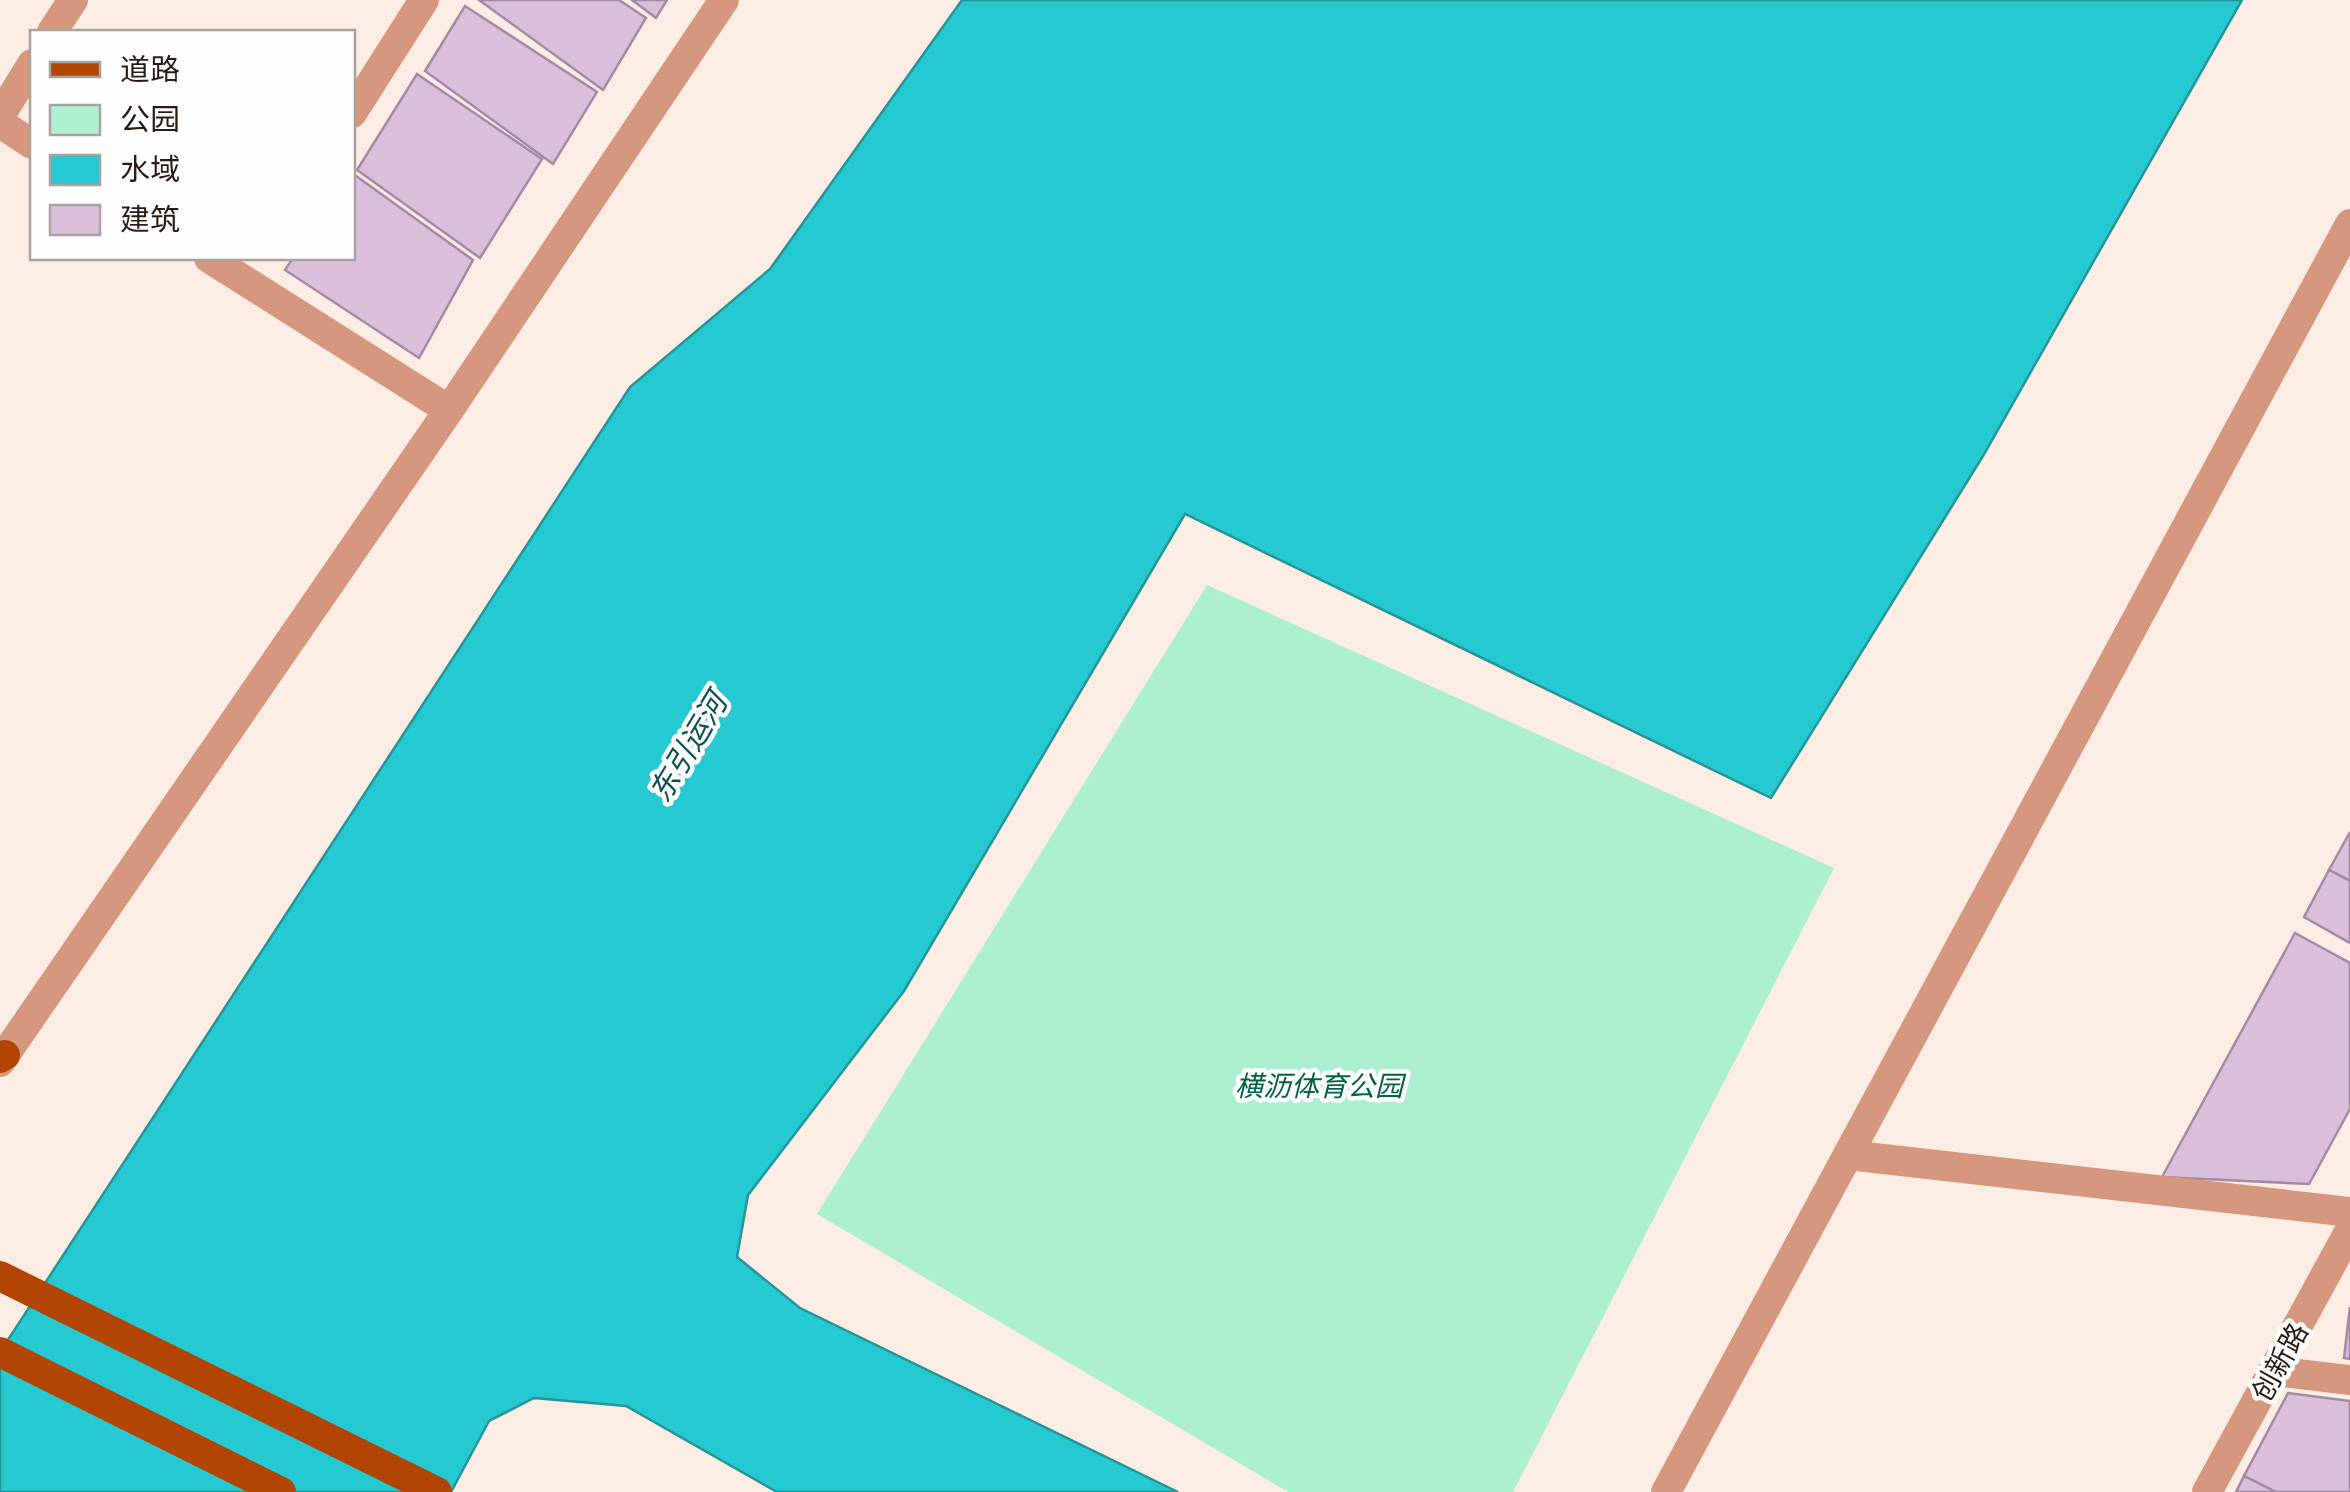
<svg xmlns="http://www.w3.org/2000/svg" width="2350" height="1492" font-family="Literata,'Noto Sans SC',serif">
	<rect width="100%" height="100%" fill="#fbede4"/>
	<path fill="#adf0d0" d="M1207 585 1834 868 1513 1492H1288L817 1214Z"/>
	<path fill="#24c9d1" stroke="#259598" stroke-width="2.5" d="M962 0H2242L1983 456 1771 798 1185 514 904 991 748 1195 737 1257 800 1308 1178 1492H777L626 1406 534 1398 489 1421 451 1492H0V1352L630 387 770 269Z"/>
	<g fill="#dabeda" stroke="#a58aa5" stroke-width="2.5">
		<path d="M479 0H619L646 18 603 90Z"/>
		<path d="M632 0H667L656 18Z"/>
		<path d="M465 6 597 92 553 164 425 71Z"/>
		<path d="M417 74 542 159 480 258 357 170Z"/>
		<path d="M352 173 473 260 419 358 285 270 293 258H352Z"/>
		<path d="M2350 832V881L2329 870Z"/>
		<path d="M2329 870 2350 881V943L2304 917Z"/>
		<path d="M2295 933 2350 963V1109L2309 1184 2162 1177Z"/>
		<path d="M2350 1307V1359L2344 1358Z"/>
		<path d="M2288 1393 2350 1401V1492H2276L2244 1476Z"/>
		<path d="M2244 1476 2276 1492H2236Z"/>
	</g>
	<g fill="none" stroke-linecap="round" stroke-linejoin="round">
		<g stroke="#d5977e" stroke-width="30">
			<path d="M52 32 73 0"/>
			<path d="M352 113 424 0"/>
			<path d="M0 116 32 64"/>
			<path d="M0 123 32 144"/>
			<path d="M209 258 449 410"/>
			<path d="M0 1062 449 410 724 0"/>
			<path d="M1848 1155 2350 1212"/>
			<path d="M2273 1371 2350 1380"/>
			<path d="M1666 1492 2350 224"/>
			<path d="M2207 1492 2350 1230"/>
		</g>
		<g stroke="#b34504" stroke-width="30">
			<path d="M0 1058 5 1055"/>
			<path d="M0 1276 437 1492"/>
			<path d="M0 1352 281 1492"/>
		</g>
	</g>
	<g text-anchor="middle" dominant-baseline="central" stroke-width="9" stroke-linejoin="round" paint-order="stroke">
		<g font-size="28" font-style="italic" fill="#046244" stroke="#fdfdfd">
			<text x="1319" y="1084">横沥体育公园</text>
		</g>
		<g font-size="28" fill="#281c14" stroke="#fdfdfd">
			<text transform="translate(2278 1361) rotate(-61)">创新路</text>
		</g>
		<g font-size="30" font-style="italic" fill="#0d4f52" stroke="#fdfdfd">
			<text transform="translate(686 746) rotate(-59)">东引运河</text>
		</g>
	</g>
	<rect x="30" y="30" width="325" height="230" fill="#fdfdfd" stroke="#a8a3a0" stroke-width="2.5"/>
	<rect x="50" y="62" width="50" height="15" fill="#b34504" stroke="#a8a3a0" stroke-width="2.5"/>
	<text x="120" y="80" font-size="30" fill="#281c14">道路</text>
	<rect x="50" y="105" width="50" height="30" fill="#adf0d0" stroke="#a8a3a0" stroke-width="2.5"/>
	<text x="120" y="130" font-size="30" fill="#281c14">公园</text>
	<rect x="50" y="155" width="50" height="30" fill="#24c9d1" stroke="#a8a3a0" stroke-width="2.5"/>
	<text x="120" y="180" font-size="30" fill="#281c14">水域</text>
	<rect x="50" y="205" width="50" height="30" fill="#dabeda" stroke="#a8a3a0" stroke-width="2.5"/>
	<text x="120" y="230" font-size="30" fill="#281c14">建筑</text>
</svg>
